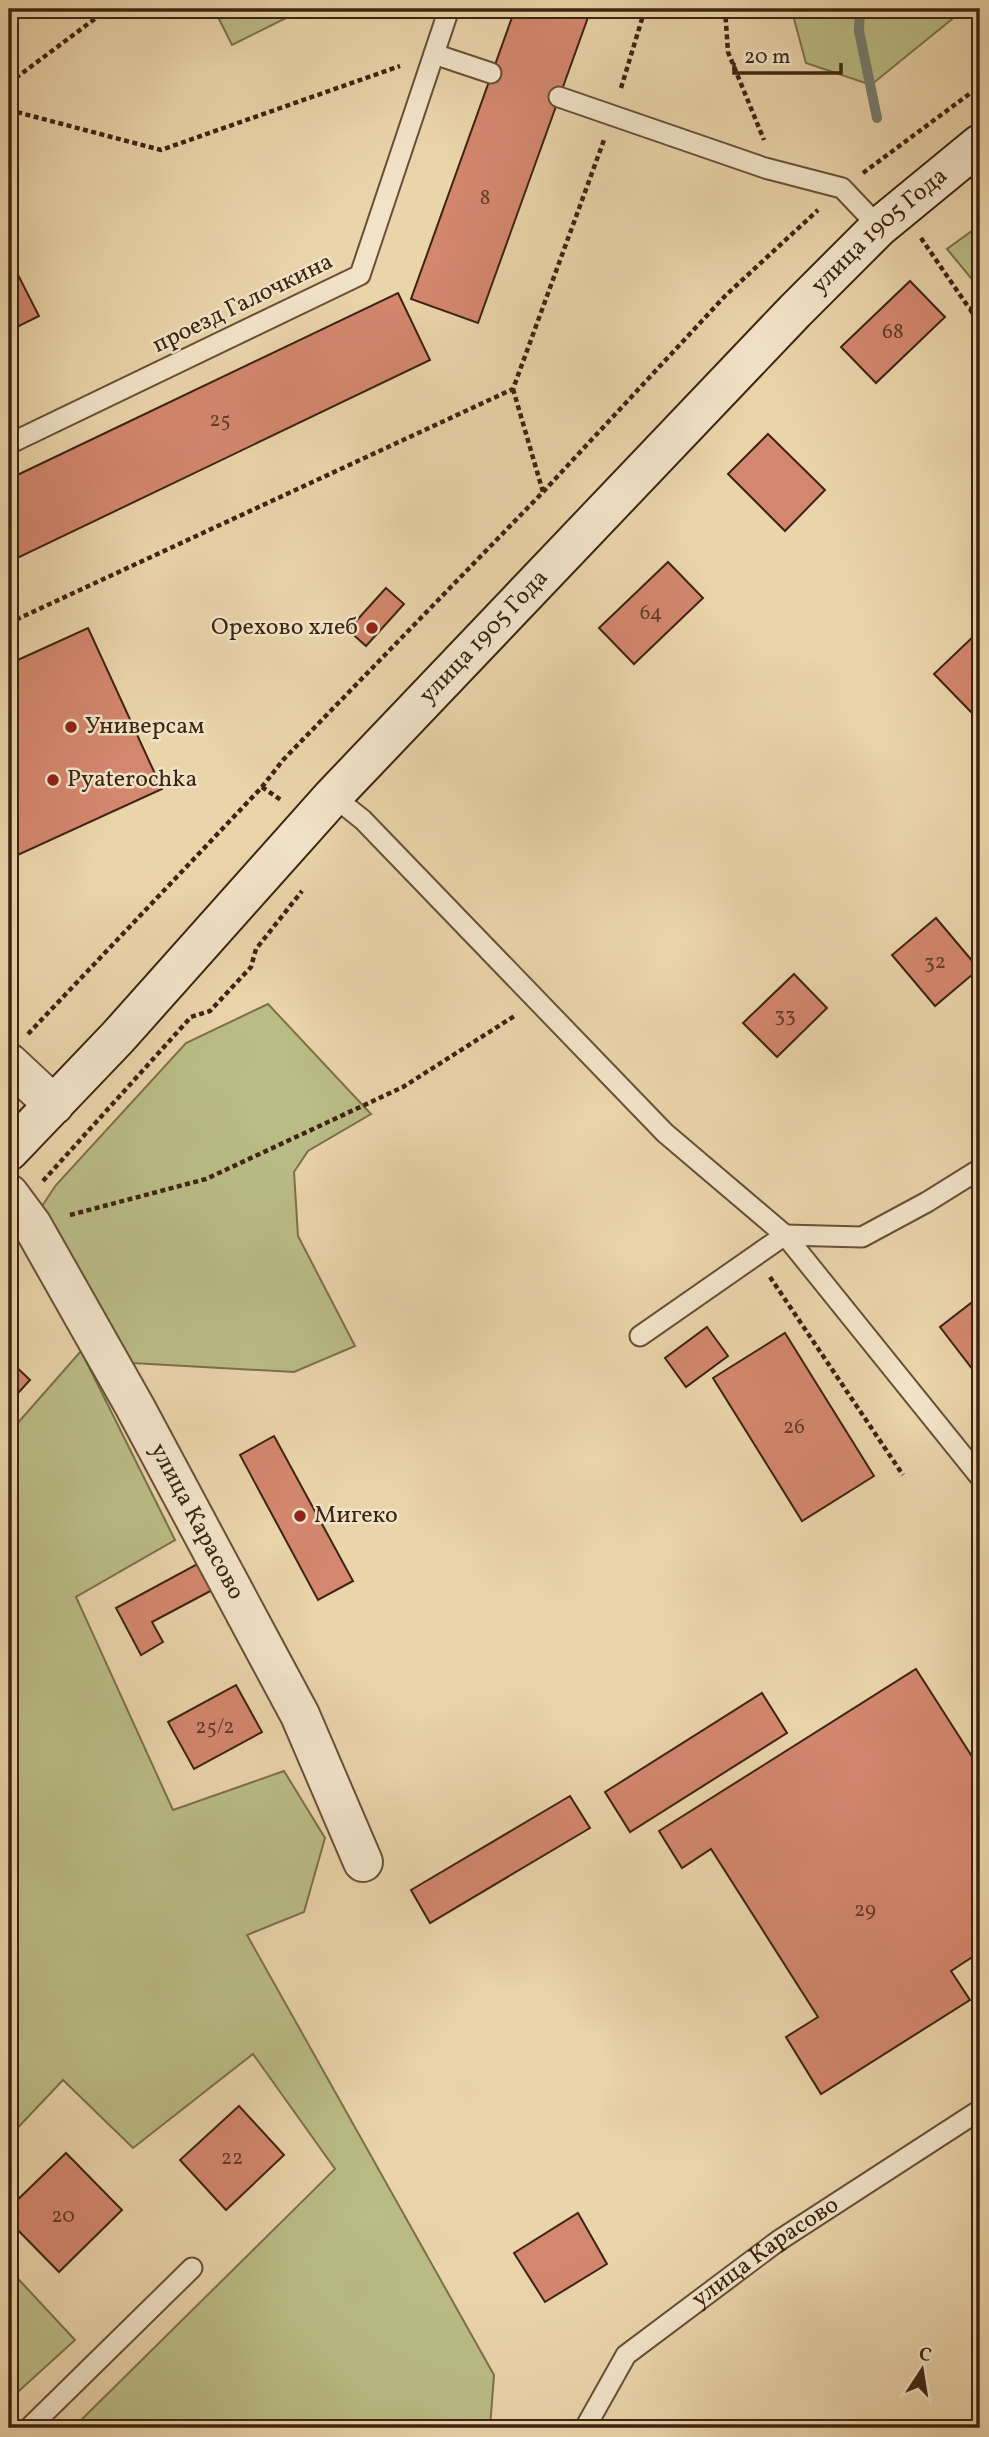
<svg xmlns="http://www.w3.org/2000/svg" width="989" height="2437" font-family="Vollkorn,serif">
	<rect width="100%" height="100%" fill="#ead4aa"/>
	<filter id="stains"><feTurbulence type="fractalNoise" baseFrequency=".00286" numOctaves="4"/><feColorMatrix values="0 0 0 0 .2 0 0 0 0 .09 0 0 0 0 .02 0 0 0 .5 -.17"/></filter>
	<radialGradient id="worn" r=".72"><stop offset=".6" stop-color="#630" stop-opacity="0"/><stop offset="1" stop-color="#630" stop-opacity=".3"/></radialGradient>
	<g fill="#babc86" stroke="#7c704a" stroke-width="2">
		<path d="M214 9H281L286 18 232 45Z"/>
		<path d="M788 9H961L962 11 871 85 806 63 794 19Z"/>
		<path d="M980 225V289L947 249Z"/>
		<path d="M268 1004 371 1114 308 1151 294 1172 298 1236 355 1346 294 1372 132 1363 42 1206 56 1185 186 1043Z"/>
		<path d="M81 1351 175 1540 76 1597 173 1810 284 1771 325 1838 304 1912 247 1935 494 2375 490 2428H73L335 2169 253 2054 133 2148 63 2080 9 2137V1433Z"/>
		<path d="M9 2269 75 2340 9 2400Z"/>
	</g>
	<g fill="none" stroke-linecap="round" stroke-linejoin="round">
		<path stroke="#757c70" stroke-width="10" d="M860 9 859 31 877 118"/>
	</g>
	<g fill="#d3876e" stroke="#3e240f" stroke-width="2">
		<path d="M515 9H591L478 323 411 299Z"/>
		<path d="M15 269 39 316 9 331V272Z"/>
		<path d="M910 281 945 317 876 383 841 347Z"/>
		<path d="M398 293 430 360 9 562V479Z"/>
		<path d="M768 434 825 490 785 531 728 474Z"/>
		<path d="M668 562 703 598 634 664 599 628Z"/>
		<path d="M386 588 404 604 366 646 348 630Z"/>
		<path d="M88 628 162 789 9 859V664Z"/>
		<path d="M980 630V705L972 713 934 674Z"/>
		<path d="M936 918 979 969 935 1006 892 955Z"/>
		<path d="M794 974 827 1008 777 1057 743 1023Z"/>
		<path d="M971 1303 980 1317V1379L940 1327Z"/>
		<path d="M707 1327 728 1356 686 1387 665 1358Z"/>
		<path d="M785 1333 874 1476 802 1521 713 1378Z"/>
		<path d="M9 1360 30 1380 9 1403Z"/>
		<path d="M274 1436 353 1581 318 1600 240 1455Z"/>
		<path d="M201 1562 216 1588 152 1622 163 1642 141 1655 116 1608Z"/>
		<path d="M916 1669 980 1769V1952L951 1971 970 2000 821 2094 786 2037 818 2017 711 1849 682 1868 659 1831Z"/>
		<path d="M236 1685 262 1732 194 1769 168 1722Z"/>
		<path d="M762 1693 787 1733 630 1832 605 1792Z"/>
		<path d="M570 1796 590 1828 430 1923 411 1890Z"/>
		<path d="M239 2106 284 2155 226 2210 180 2160Z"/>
		<path d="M66 2153 122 2210 59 2272 9 2221V2208Z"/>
		<path d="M578 2213 607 2264 545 2302 514 2253Z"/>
	</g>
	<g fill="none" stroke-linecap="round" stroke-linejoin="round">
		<defs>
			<g id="lane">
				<path d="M434 54 491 73"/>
				<path d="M559 97 765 168 842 188 879 227"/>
				<path d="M9 444 360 275 449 9"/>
				<path d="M333 796 363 820 665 1133 785 1235 980 1477"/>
				<path d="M640 1336 785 1235 862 1237 927 1202 980 1169"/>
				<path d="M29 2428 192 2268"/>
				<path id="s1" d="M585 2428 626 2355 778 2241 980 2110"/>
			</g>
			<g id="street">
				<path d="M9 1063 54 1105"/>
				<path id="s2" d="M9 1194 32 1225 135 1407 257 1635 300 1715 363 1862"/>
			</g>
			<g id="secondary">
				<path id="s3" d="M9 1151 118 1037 333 796 795 311 879 227 980 144"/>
			</g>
		</defs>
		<use href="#lane" stroke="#695036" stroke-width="23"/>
		<use href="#street" stroke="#695036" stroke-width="42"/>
		<use href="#secondary" stroke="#3e240f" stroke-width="42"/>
		<g stroke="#3e240f" stroke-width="4.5" stroke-dasharray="5 3.5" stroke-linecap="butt">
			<path d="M725 9 728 52 764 140"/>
			<path d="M9 83 108 9"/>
			<path d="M621 88 645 9"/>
			<path d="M9 110 161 150 400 66"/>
			<path d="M863 173 980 86"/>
			<path d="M921 238 969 308 980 312"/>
			<path d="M970 309 980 325"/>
			<path d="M513 389 543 492"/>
			<path d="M9 620 11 622 513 389 604 140"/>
			<path d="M262 787 281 800"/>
			<path d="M28 1034 262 787 283 760 543 492 726 295 818 210"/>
			<path d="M43 1181 191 1017 210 1011 251 967 256 949 302 891"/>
			<path d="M70 1215 206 1179 403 1087 516 1015"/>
			<path d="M770 1277 903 1475"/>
		</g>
		<use href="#lane" stroke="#f1e3c8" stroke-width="19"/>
		<use href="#street" stroke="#f1e3c8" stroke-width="38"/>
		<use href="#secondary" stroke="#f1e3c8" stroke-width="38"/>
	</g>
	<g fill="#8f2418" stroke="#f1e3c8" stroke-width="2.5">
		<circle cx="372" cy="628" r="7"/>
		<circle cx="71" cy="727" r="7"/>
		<circle cx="53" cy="780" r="7"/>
		<circle cx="300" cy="1516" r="7"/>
	</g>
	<g text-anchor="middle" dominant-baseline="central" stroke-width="5" stroke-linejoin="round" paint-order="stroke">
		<g font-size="21" fill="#633d27">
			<text x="485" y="198">8</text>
			<text x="893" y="332">68</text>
			<text x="220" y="420">25</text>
			<text x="651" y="613">64</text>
			<text x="935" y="962">32</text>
			<text x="785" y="1015">33</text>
			<text x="794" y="1427">26</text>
			<text x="215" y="1727">25/2</text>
			<text x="865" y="1910">29</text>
			<text x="232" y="2158">22</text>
			<text x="63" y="2216">20</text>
		</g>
		<g font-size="24" fill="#3e240f" stroke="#f1e3c8">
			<text stroke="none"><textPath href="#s3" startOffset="1267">улица 1905 Года</textPath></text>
			<text transform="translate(243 304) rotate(-26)">проезд Галочкина</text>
			<text stroke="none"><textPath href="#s3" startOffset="700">улица 1905 Года</textPath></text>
			<text stroke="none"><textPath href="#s2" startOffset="378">улица Карасово</textPath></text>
			<text stroke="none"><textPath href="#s1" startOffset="257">улица Карасово</textPath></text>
		</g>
		<g font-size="24" fill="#3e240f" stroke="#f1e3c8" text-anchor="start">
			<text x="358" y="628" text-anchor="end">Орехово хлеб</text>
			<text x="85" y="727">Универсам</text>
			<text x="67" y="780">Pyaterochka</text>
			<text x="314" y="1516">Мигеко</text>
		</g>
	</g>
	<rect width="989" height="2437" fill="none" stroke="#ead4aa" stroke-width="35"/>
	<rect x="10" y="10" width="968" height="2416" fill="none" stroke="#3e240f" stroke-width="3.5"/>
	<rect x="18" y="18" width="954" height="2402" fill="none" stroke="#3e240f" stroke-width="2"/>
	<g transform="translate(922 2370) rotate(12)" stroke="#f1e3c8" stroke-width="5" paint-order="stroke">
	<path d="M0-5L12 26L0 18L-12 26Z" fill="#3e240f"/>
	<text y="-10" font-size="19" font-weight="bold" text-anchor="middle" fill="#3e240f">С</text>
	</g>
	<path d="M734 63v10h107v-10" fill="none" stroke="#3e240f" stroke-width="3.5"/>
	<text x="744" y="63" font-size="21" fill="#3e240f" stroke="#f1e3c8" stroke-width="5" paint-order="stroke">20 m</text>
	<rect width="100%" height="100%" filter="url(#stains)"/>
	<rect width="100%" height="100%" fill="url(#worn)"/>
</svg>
